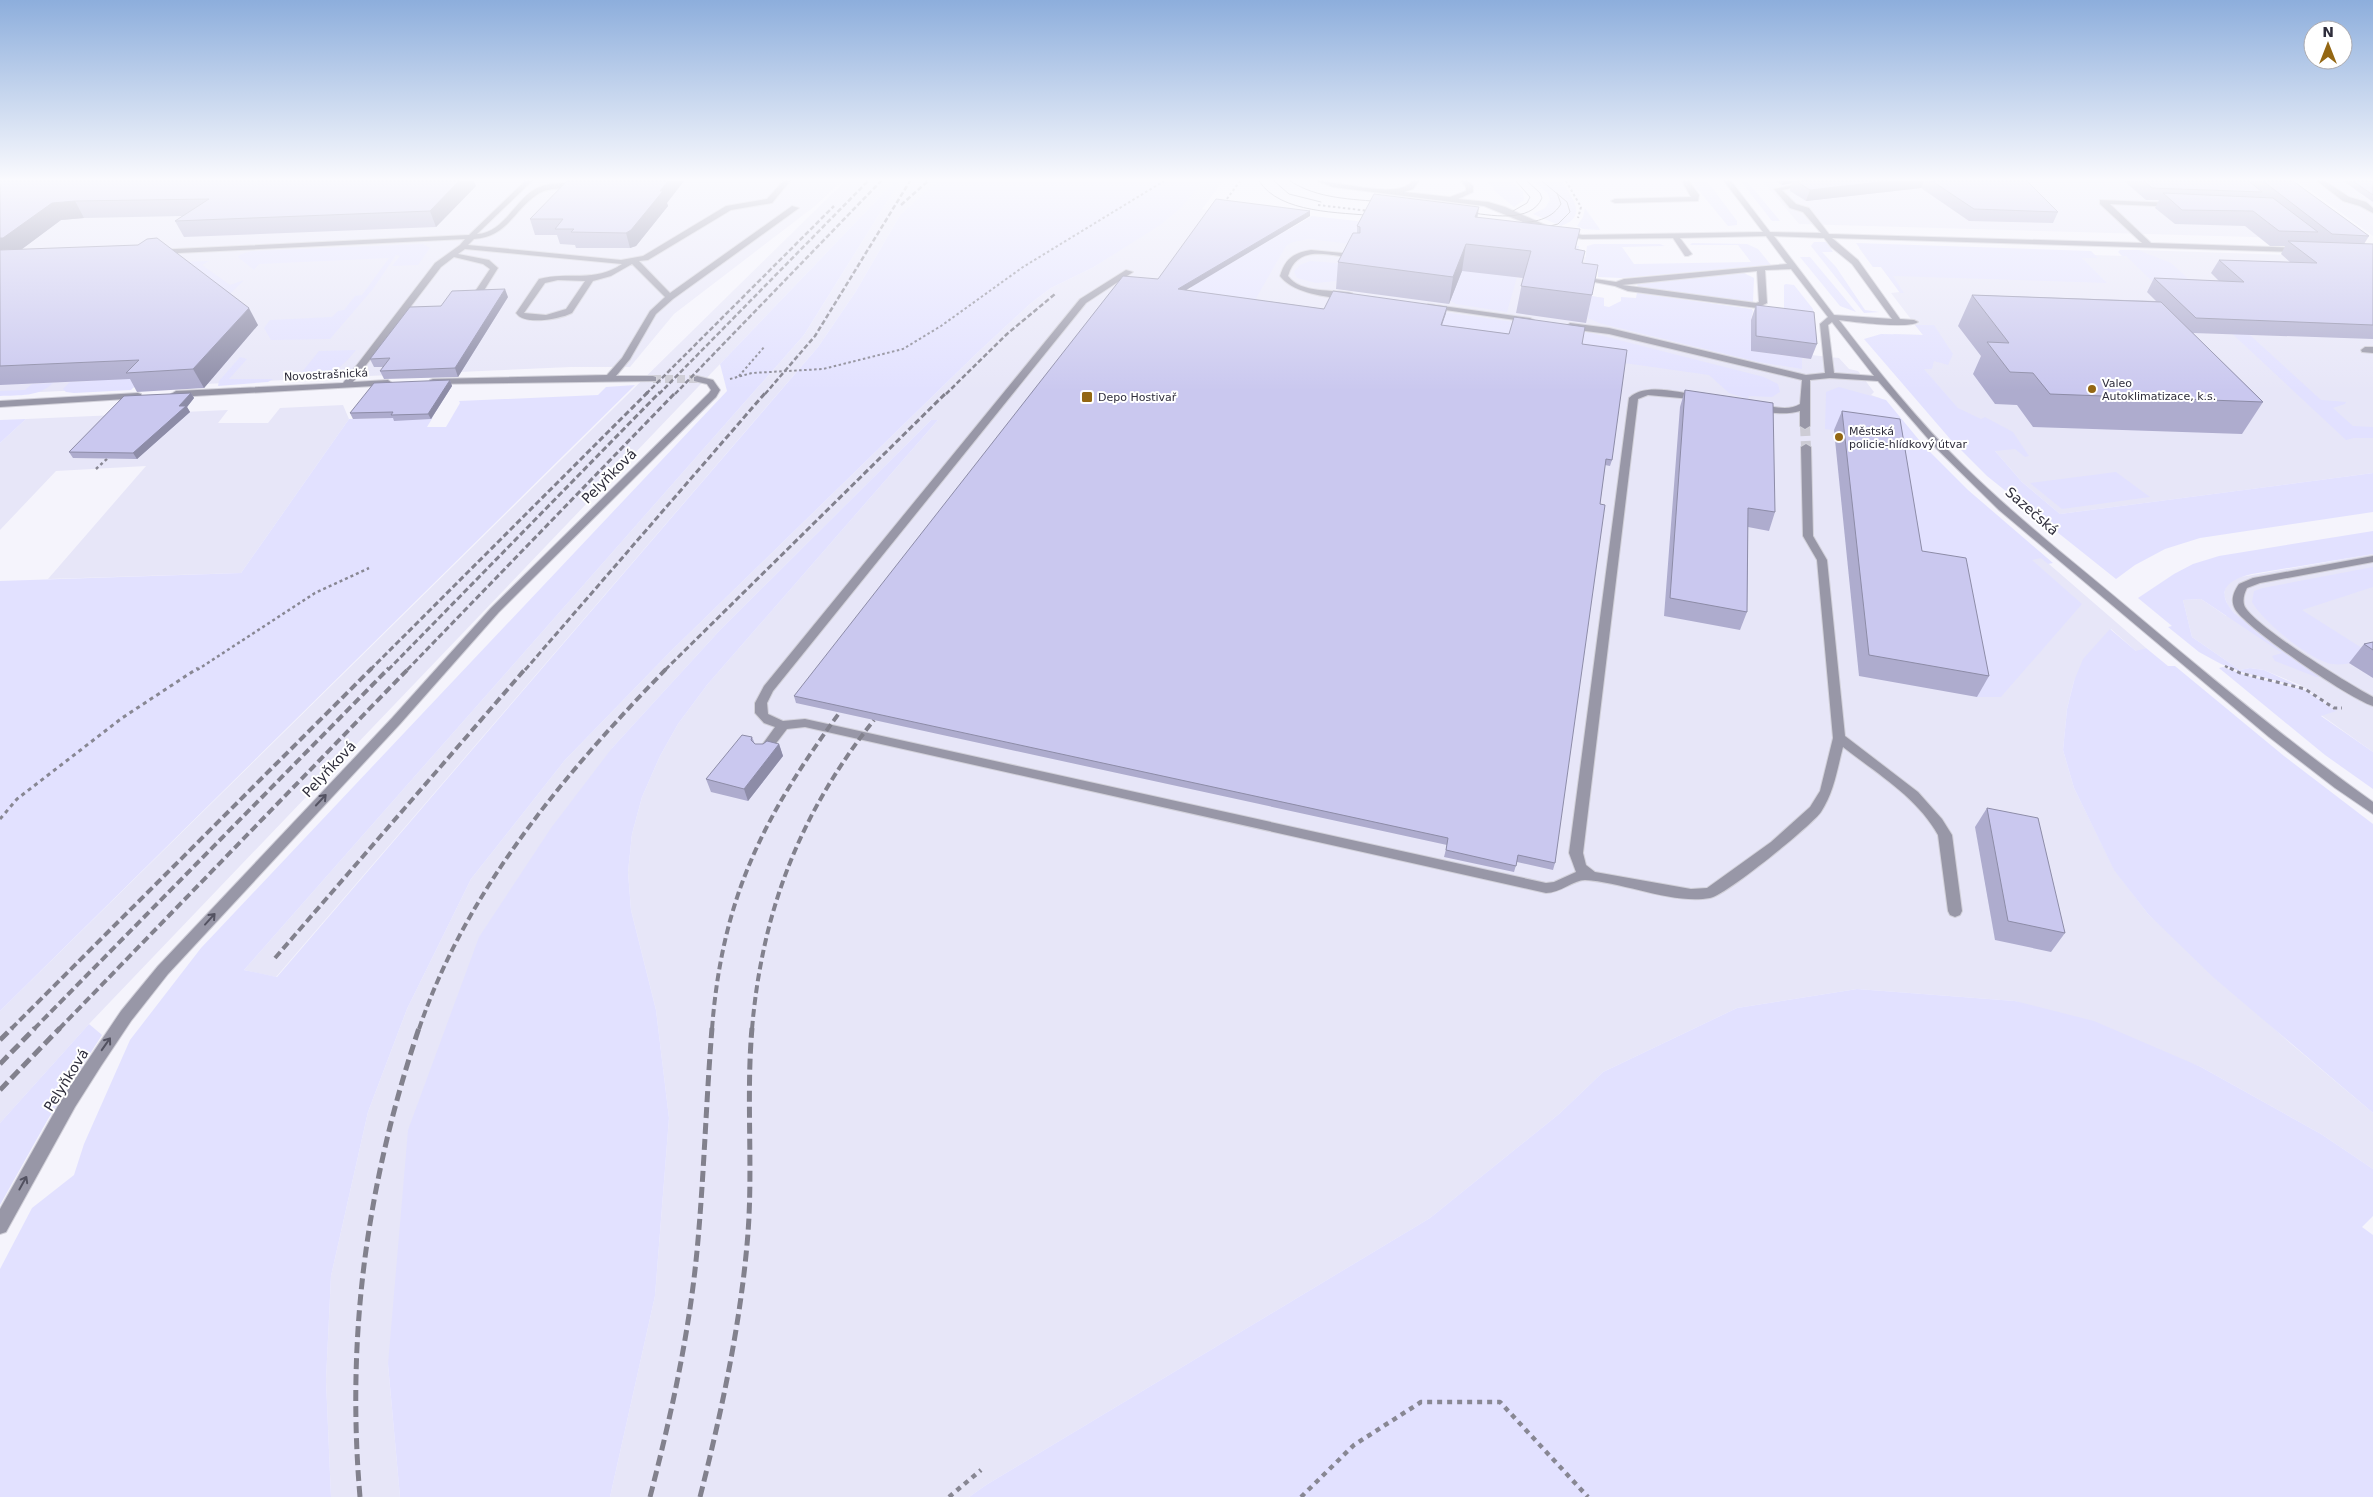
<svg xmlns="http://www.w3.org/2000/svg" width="2373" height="1497" font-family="'DejaVu Sans',sans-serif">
	<rect width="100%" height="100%" fill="#f5f4fc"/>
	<g fill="#e7e6f8">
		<path d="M0 181H842L815 206 674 314 630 367H571L368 376 0 394Z"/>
		<path d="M845 181H895L89 1024 0 1123V1011Z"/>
		<path d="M900 181H938L900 215 856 291 818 347 276 977 244 970 804 335Z"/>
		<path d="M1203 181H1223L1202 209 1212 211 1159 285 1190 289 1286 230 1570 255 1586 257 1584 269 1598 270 1591 296 1604 298V307L1643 311 1811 355 1839 358 1849 369 1858 371 1874 392 1871 395 1880 398 1917 445 2042 558 2146 648 2137 652 2111 629 2074 681 2067 709 2063 750 2074 788 2114 869 2148 914 2290 1043 2373 1113V1169L2321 1134 2201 1067 2015 1001 1857 989 1737 1008 1603 1072 1559 1114 1430 1218 986 1485 969 1497H610L655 1296 669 1118 656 1010 631 910 628 872 632 834 642 797 660 756 678 724 707 685 938 420H931L720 630 612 748 388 1364 400 1497H331L326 1380 331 1276 368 1112 407 1009 471 879 565 760 671 651 976 354 1031 303 1051 288 1094 267 1121 249Z"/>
		<path d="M1763 181H2272L2354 240 1799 224Z"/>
		<path d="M2298 181H2373V236L2354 222Z"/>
		<path d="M1859 248 2126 256 2138 250 2373 258V473L2060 514 2022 482 1893 334 1923 335 1891 293 1900 292 1881 267H1873Z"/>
		<path d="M343 405 349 419 241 573 48 579 146 466 56 471 0 530V443L26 419 228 410 218 423H268L280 408Z"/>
		<path d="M2373 554V752L2321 715 2335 710 2302 686 2264 670 2250 668 2240 670 2192 637 2183 600 2201 599 2226 616 2235 614 2228 606 2224 595 2226 585 2235 578Z"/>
	</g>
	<g fill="#e2e1ff">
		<path d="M895 181H900L804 335 244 970 277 977 818 347 856 291 900 215 932 186 938 181H1203L1181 208 1160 225 1094 267 1051 288 1031 303 976 354 671 651 565 760 471 879 407 1009 368 1112 331 1276 326 1380 331 1497H0V1269L32 1208 74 1175 84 1144 130 1040 201 948 727 391 720 364Z"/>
		<path d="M1486 181H1511L1523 192 1524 200 1514 207 1492 189H1495Z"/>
		<path d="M1533 181H1562C1572 199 1589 216 1561 226L1533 214 1545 208 1550 200 1548 194Z"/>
		<path d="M1691 181H1707L1737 221V225L1728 226Z"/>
		<path d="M1741 181H1747L1780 221H1772Z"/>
		<path d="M1585 208 1599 228 1600 230 1583 229 1577 226 1583 217Z"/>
		<path d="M1312 216 1579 246 1578 251 1359 245 1309 239 1293 242 1286 246 1254 302 1187 293 1192 286Z"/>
		<path d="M1814 242H1827L1833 252H1822L1836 267 1865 310 1879 312 1864 313 1811 246Z"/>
		<path d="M1692 243 1747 244 1758 249 1771 265 1621 278 1598 277V270L1584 269 1587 246 1594 244H1660L1665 246 1622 247 1634 264 1751 262 1738 245H1690Z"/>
		<path d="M1856 243 2091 251 2098 258H2082L2107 283 1893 276 1904 293H1900L1881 267H1873Z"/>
		<path d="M423 244 430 248 418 265 392 266 400 256 396 255 373 289 330 339 271 340 264 328 270 320 332 317 338 311 344 310 355 296 362 295 389 258 259 264 254 270 238 257 241 254 252 251Z"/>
		<path d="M2120 250H2138L2171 263 2321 400 2346 402 2345 404 2333 408 2353 426 2373 427V438H2354L2346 440 2181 286 2156 285 2126 256H2122L2118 252Z"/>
		<path d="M1800 257H1810L1856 312 1840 306Z"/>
		<path d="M209 261 202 265 230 285 244 280 230 294 118 264Z"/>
		<path d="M1310 261 1349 264 1336 281 1316 283 1297 278 1294 272 1300 265Z"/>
		<path d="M1464 264 1496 275 1517 277 1507 312 1456 304 1451 301 1450 297Z"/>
		<path d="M1744 273 1754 278 1753 302 1637 287 1638 282 1642 281Z"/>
		<path d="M1786 284 1794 285 1813 309 1814 327 1784 323V285Z"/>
		<path d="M1637 293 1752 309 1753 311 1751 320 1752 351 1802 358V369L1759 362 1599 323 1588 318 1591 296 1604 298V306L1609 307 1621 301V297L1636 298Z"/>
		<path d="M1449 313 1591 333 1764 377 1778 384 1780 392 1772 397 1749 396 1748 399 1729 393 1709 375 1624 363 1429 329 1440 315Z"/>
		<path d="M196 322 131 390 74 393 66 392 63 389 70 382 94 381Z"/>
		<path d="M1915 325H1934L1953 354 1948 365 1934 361 1932 369H1924L1958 408 1981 419 1985 417 2013 432 2029 456 2025 457 2015 449 1995 451 2022 482 2060 514 2373 473V512L2200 538 2165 549 2135 565 2116 579 1987 476 1951 440 1864 339 1881 334 1923 335Z"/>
		<path d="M356 350C336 375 322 380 290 380L288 378 298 377 319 351Z"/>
		<path d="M240 357 247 359 229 379H273L268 382 218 386 219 381Z"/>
		<path d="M53 383C39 397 19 395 0 396V391L25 390 32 384Z"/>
		<path d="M635 385 0 1011V581L241 573 349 419 433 417 427 427H446L460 403 459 401 598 395 606 387Z"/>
		<path d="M1839 387 1886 400 1924 446 1968 490 2053 563 2048 564 2041 558 2032 560 2082 604 2001 697H1977L1955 578 1912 571 1892 438 1825 429 1826 392Z"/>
		<path d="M26 419 0 443V420Z"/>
		<path d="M931 420H938L707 685 678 724 660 756 642 797 632 834 628 872 631 910 656 1010 669 1118 655 1296 610 1497H400L388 1364 408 1130 479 937 551 828 612 748 720 630Z"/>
		<path d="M2116 472 2150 497 2062 509 2030 483Z"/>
		<path d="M2373 531V554L2252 574C2227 580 2214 591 2235 614L2323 675V677H2316L2275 661 2272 656 2282 653 2201 599 2183 600 2192 637 2240 670 2250 668 2264 670 2301 687 2241 672 2221 664 2199 652 2168 627 2172 626 2138 598 2174 574 2193 564 2219 556Z"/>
		<path d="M2373 567V587L2302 610 2373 655C2361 661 2345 666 2332 664 2311 661 2262 621 2252 602L2254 591 2263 588Z"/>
		<path d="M2110 629 2136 651 2146 648 2168 666H2175L2284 756 2373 824V1113L2213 977 2148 914 2114 870 2074 788 2063 750 2067 709 2074 681 2083 659Z"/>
		<path d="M2223 667 2245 675 2305 690 2336 711 2321 716 2373 752V789L2325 755 2219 668Z"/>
		<path d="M1857 989 2015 1001 2094 1021 2201 1067 2321 1134 2373 1169V1216L2362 1227 2373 1235V1497H969L986 1485 1430 1218 1559 1114 1603 1072 1737 1008Z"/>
		<path d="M89 1024 102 1035 48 1119 0 1205V1123Z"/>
	</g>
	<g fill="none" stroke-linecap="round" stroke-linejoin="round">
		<path stroke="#cdccd5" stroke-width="8" stroke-dasharray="8 4" stroke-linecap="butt" d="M653 379H697"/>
		<path stroke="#cdccd5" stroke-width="10" stroke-dasharray="10 5" stroke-linecap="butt" d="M1805 426 1806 447"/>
		<defs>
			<g id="minor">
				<path d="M525 181H532L477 234C504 233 515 199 537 188 546 184 555 183 564 183 570 182 577 181 582 184 571 191 552 185 538 194 513 210 508 237 474 239L468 245 621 260 643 256 726 206 767 199 783 181H790L772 203 731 210 648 260 639 261 670 293 792 206 799 208 673 299 656 314 630 359 616 376H653L656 377V381L430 384V380L433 379 607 375 622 358 650 311 665 297 632 264 611 276 593 281 572 313C560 319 524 326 516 313L539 279C569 271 594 283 622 264L465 249 458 254 489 260 498 268 483 292 476 290 490 269 483 264 454 257 441 267 353 382 388 380 392 383 391 385 176 397 171 394 176 391 343 383 435 263 460 245 465 239 157 254H154V250L469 235ZM558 280 585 281 566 309 546 315 524 313 545 283Z"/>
				<path d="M1317 181C1339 181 1399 200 1412 181H1419L1413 189 1404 192 1450 197 1466 191V187L1461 181H1468L1473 186V192L1458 199 1488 202 1505 207 1552 228 1582 235 1763 232 1724 181H1731L1770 232 1821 233 1803 212 1790 208 1774 189 1803 183 1802 181H1810L1812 184 1782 190 1796 204 1809 208 1829 234 2142 243 2100 204V200L2173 203 2177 205 2176 207 2110 204 2151 243 2301 248V252H2298L1832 238 1858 260 1900 319 1914 320 1918 322C1909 329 1853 322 1839 320 1878 371 1918 421 1964 466 2019 520 2080 567 2139 617 2215 681 2292 744 2373 802V814L2335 788 2269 737 1999 510 1937 449 1878 381 1830 378 1810 380V426L1805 429 1800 426V411C1787 415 1762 414 1751 406L1756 403C1770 406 1788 412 1800 404L1802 380 1609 334 1570 329 1566 326 1570 323 1609 328 1806 375 1825 373 1820 324 1828 317 1791 269 1765 270 1767 303 1757 308 1628 291 1615 286 1584 280 1588 278 1616 282 1624 279 1787 264 1766 236 1680 238 1692 254 1688 256H1685L1673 238 1582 239 1547 232 1484 206 1333 187ZM1774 236 1824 238 1831 247 1852 264 1892 319 1834 315ZM1757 271 1759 302 1756 303 1622 285ZM1832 322 1874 376 1834 373 1828 325Z"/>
				<path d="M1682 181H1689L1699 195 1698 201 1615 203 1611 201 1615 199 1691 197Z"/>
				<path d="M2317 181H2325L2349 197 2366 202 2373 208V213L2360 206 2343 201Z"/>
				<path d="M1311 250 1353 254 1357 256 1353 258C1328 255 1297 244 1288 276 1301 294 1333 289 1352 293V297C1332 300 1292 293 1280 276 1285 259 1293 253 1311 250Z"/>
				<path d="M1126 270 1133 272 1086 303 773 691 767 703 768 714 783 721 805 719 1546 883 1554 882 1576 872 1569 853 1629 398C1645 382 1679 393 1699 395L1704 398 1702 400 1648 395 1638 399 1583 853 1586 865 1595 872 1691 889 1707 888 1771 842 1810 807 1820 791 1833 738 1817 560 1803 536 1801 447 1806 444 1811 447 1813 536 1827 560 1845 736 1918 792 1942 819 1952 835 1962 911 1960 915 1955 917 1950 915 1948 911 1938 835C1917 797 1876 773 1843 747 1837 770 1834 792 1821 812 1811 826 1725 896 1710 898 1674 905 1623 882 1585 880 1574 880 1560 893 1546 893L805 727 787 729 767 755H759L757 752 775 727 764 723 755 713V703L764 686 1080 299Z"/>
				<path d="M1428 304 1530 318 1534 320 1530 322 1431 308H1428Z"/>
				<path d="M2365 347H2373V353L2362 352 2361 350Z"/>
				<path d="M697 376 713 380 720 390 716 397 499 612 400 724 168 974 131 1021 101 1066 75 1107 6 1232 0 1234V1209L63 1097 121 1011 158 966 392 718 491 608 709 393 711 390 707 384 694 381V377Z"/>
				<path d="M138 393 141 394V398L0 407V401Z"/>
				<path d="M2373 556V562L2260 583 2247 588C2244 594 2242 601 2245 607 2256 627 2349 684 2373 697V706C2351 700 2246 628 2235 609 2230 600 2234 591 2239 584L2253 578Z"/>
			</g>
		</defs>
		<use href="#minor" stroke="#d1d0d9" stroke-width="2"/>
		<g stroke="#888793" stroke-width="2" stroke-dasharray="2.5 2.5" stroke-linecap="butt">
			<path d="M1566 181 1581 207 1578 218"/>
			<path d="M1224 203 1240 181"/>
			<path d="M1318 205 1369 211"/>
			<path d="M739 376 765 346"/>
			<path d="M730 379 752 373 823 369 903 349 941 326 1023 267 1164 181"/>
		</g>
		<g stroke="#888793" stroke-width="2.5" stroke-dasharray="3 3" stroke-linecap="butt">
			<path d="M96 469 110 456"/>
			<path d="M2225 666 2233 670"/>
			<path d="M197 670 315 593 369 568"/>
		</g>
		<g stroke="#888793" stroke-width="3" stroke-dasharray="4 4" stroke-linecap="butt">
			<path d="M2230 668 2240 673 2305 689 2334 708H2342"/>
			<path d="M0 819 17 799 122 718 198 668"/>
		</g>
		<g stroke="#888793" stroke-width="4.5" stroke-dasharray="5 5" stroke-linecap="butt">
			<path d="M949 1497 981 1470"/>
			<path d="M1301 1497 1354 1445 1421 1402H1500L1588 1497"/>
		</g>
		<use href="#minor" fill="#9897a7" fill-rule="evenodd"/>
		<g stroke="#82818d" stroke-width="1">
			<path d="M1259 181C1280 214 1340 212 1376 216"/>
			<path d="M1274 181 1289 194 1321 202"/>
			<path d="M1290 181C1318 199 1351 199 1384 202"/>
			<path d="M1513 211 1527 203 1530 197 1516 181"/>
			<path d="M1466 212C1489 215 1531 224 1542 198L1540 193 1527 181"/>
			<path d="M1510 223C1529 223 1550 222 1561 204L1557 193"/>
			<path d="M1538 229 1558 224 1570 212 1567 202 1542 181"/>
		</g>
		<g stroke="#82818d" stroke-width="2.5" stroke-dasharray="5 2.5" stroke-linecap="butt">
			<path d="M901 205 928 181"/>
			<path d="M646 394 834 206"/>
			<path d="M659 394 868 181"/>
			<path d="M675 394 881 181"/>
			<path d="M765 394 815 336 910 181"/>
			<path d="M946 394 1007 334 1055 294"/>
		</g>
		<g stroke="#82818d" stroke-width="3" stroke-dasharray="6 3" stroke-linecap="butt">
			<path d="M370 670 648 392"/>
			<path d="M388 670 660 392"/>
			<path d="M407 670 676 392"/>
			<path d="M525 670 766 392"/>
			<path d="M665 670 947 392"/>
		</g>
		<g stroke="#82818d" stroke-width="4" stroke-dasharray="8 4" stroke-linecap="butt">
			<path d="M275 958 526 668"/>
			<path d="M11 1029 372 668"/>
			<path d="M34 1029 389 668"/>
			<path d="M59 1029 409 668"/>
			<path d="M419 1029C466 890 565 773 667 668"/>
			<path d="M712 1029C722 898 763 817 840 712"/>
			<path d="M752 1029C762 911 800 813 874 720"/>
		</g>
		<g stroke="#82818d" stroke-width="5" stroke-dasharray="11 5" stroke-linecap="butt">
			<path d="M0 1040 12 1028"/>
			<path d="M0 1064 35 1028"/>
			<path d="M0 1090 60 1028"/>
			<path d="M360 1497C346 1334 367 1183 419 1028"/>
			<path d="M650 1497C671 1416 689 1335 697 1251 704 1177 706 1102 712 1028"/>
			<path d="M700 1497C722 1410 741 1322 748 1233 753 1165 746 1096 752 1028"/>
		</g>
	</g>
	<g fill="#aeacce">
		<path d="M0 181 476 186 436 227 184 237 175 221 182 216 84 218 61 220 22 249 258 325 204 388 137 392 130 379 0 385Z"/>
		<path d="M1775 181H2027L2058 212 2053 223 1969 221 1921 188 1806 201 1790 191 1792 183 1782 185Z"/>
		<path d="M2124 181H2293L2369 236 2364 244H2373V339L2193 333 2263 402 2242 434 2033 427 2017 405 1995 404 1973 374 1981 356 1958 326 1972 295 2156 301 2147 292 2154 278 2219 281 2211 273 2219 260 2290 262 2281 254 2285 246H2270L2245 226 2175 224 2155 208 2159 200H2146Z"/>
		<path d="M2343 181H2373V202Z"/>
		<path d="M667 203 668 206 636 246 630 248H576L575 245 560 244 557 235H535L530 219Z"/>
		<path d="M1310 216 1185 290 1324 309 1447 307 1446 313 1442 325 1582 344 1612 460 1610 466 1605 465 1600 504 1555 863 1553 870 1517 862 1514 872 1444 857 1447 845 796 703 794 696 1158 279Z"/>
		<path d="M1478 217 1575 249 1582 263 1592 295 1586 323 1516 313 1523 278 1462 271 1449 304 1336 289 1338 262 1357 233V226Z"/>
		<path d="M508 297 458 377 384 379 380 371 383 367H374L370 359 441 306Z"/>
		<path d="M1756 305 1817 344 1811 359 1751 351V320Z"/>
		<path d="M450 380 452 386 431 419 394 421 393 418 353 419 350 413Z"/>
		<path d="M1685 390 1775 512 1769 531 1748 527 1747 612 1740 630 1664 616 1680 407Z"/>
		<path d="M191 393 194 398 187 407 190 412 137 459 73 458 69 452Z"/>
		<path d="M1842 411 1989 676 1977 697 1859 676 1834 430Z"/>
		<path d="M2373 642V678L2349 663 2364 644Z"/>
		<path d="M752 737 755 744H779L783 756 748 801 711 792 706 779Z"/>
		<path d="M1987 808 2065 933 2051 952 1995 940 1975 827Z"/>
	</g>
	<g fill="#8d8ca7">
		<path d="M459 181H474L476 186 436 227 430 211Z"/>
		<path d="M668 181H684L667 203 668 206 636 246 630 248 626 233Z"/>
		<path d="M1783 181H1793L1792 183 1782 185Z"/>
		<path d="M1888 181H1924L1921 188 1806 201 1810 190Z"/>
		<path d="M75 201 84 218 61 220 14 255 0 256V238L52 203Z"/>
		<path d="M1479 207 1475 233V217Z"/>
		<path d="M1310 211V216L1178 295V289Z"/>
		<path d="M1466 244 1462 271 1449 304 1453 277Z"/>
		<path d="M505 289 508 297 458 377 455 368Z"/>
		<path d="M1447 307 1446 313 1440 330 1441 325Z"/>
		<path d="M249 308 258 325 204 388 193 369Z"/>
		<path d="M450 380 452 386 431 419 428 414Z"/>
		<path d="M191 393 194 398 187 407 190 412 137 459 133 453Z"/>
		<path d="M779 744 783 756 748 801 744 789Z"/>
	</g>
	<g fill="#cac8ef" stroke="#8d8ca7">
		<path d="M0 181H459L430 211 175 221 209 199 75 201 52 203 3 238H0Z"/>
		<path d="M567 181H668L660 191H663L631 230 626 233 571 232 574 229H555L563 219H530Z"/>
		<path d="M1796 181H1888L1810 190Z"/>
		<path d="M1932 181H2027L2058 212 1974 209Z"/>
		<path d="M2144 181H2249L2262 192 2152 188Z"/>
		<path d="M2263 181H2293L2369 236 2332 234Z"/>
		<path d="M2353 181H2373V195Z"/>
		<path d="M2163 193 2273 198 2318 232 2279 231 2253 211 2182 210Z"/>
		<path d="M1374 194 1479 207 1475 217 1580 229 1575 249 1585 251 1582 263 1598 265 1592 295 1521 286 1531 251 1466 244 1453 277 1338 262 1353 233H1360V227L1357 226Z"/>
		<path d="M1216 199 1310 211 1178 289 1324 309 1333 291 1447 307 1441 325 1509 334 1514 317 1585 327 1582 344 1627 350 1612 460 1606 459 1600 504 1605 505 1555 863 1518 855 1516 866 1446 850 1448 838 794 696 1123 276 1158 279Z"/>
		<path d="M157 238 249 308 193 369 126 373 139 360 0 366V250L138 245 147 239Z"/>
		<path d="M2288 241 2373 244V325L2196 318 2154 278 2244 282 2219 260 2317 263Z"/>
		<path d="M505 289 455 368 380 371 390 358 370 359 410 307 441 306 452 291Z"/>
		<path d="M1972 295 2161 302 2263 402 2050 394 2033 373 2010 372 1987 342 2009 343Z"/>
		<path d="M1756 305 1814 312 1817 344 1756 336Z"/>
		<path d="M450 380 428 414 391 415 393 412 350 413 374 383Z"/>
		<path d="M1685 390 1773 403 1775 512 1748 508 1747 612 1670 598Z"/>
		<path d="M191 393 179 406H186L133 453 69 452 124 396Z"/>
		<path d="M1842 411 1900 419 1922 551 1966 558 1989 676 1869 655Z"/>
		<path d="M2373 642V650L2364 644Z"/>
		<path d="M742 735 752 737 751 740 755 744H763L767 741 779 744 744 789 706 779Z"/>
		<path d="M1987 808 2038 818 2065 933 2008 921Z"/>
	</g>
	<defs><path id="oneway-shaft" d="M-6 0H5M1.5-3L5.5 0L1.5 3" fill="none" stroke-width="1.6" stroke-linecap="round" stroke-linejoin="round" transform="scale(1.25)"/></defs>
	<g stroke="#535261">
		<use href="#oneway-shaft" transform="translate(321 800) rotate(-47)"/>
		<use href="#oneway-shaft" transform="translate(210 919) rotate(-48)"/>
		<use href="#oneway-shaft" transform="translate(106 1044) rotate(-55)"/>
		<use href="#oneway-shaft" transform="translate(23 1183) rotate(-61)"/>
	</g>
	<linearGradient id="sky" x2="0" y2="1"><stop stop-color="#8daedc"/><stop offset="0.46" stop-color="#fafafe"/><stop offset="1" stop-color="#fafafe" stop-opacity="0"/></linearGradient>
	<rect width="2373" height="391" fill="url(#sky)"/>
	<g fill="#946713" stroke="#fff" stroke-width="2">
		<circle cx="2092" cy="389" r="5"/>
		<rect x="1081" y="391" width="12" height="12" rx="2.5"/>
		<circle cx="1839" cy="437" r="5"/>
	</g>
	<g text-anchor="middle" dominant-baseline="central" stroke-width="4" stroke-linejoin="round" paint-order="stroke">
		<g font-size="11" fill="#2e2d3b" stroke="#fff">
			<text transform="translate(326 375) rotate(-3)">Novostrašnická</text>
		</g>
		<g font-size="11" fill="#2e2d3b" stroke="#fff" text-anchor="start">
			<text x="2102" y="383">Valeo<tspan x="2102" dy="13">Autoklimatizace, k.s.</tspan></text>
			<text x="1098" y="397">Depo Hostivař</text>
			<text x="1849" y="431">Městská<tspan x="1849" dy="13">policie-hlídkový útvar</tspan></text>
		</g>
		<g font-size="14" fill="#2e2d3b" stroke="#fff">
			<text transform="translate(609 476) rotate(-45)">Pelyňková</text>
			<text transform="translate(2032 511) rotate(41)">Sazečská</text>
			<text transform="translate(329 769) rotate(-47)">Pelyňková</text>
			<text transform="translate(66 1080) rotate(-58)">Pelyňková</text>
		</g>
	</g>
	<g transform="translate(2328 45)"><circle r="24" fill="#ffffff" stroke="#ababb1"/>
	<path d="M0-4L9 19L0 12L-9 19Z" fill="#946713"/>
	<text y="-8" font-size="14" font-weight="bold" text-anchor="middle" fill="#2e2d3b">N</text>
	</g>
</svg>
